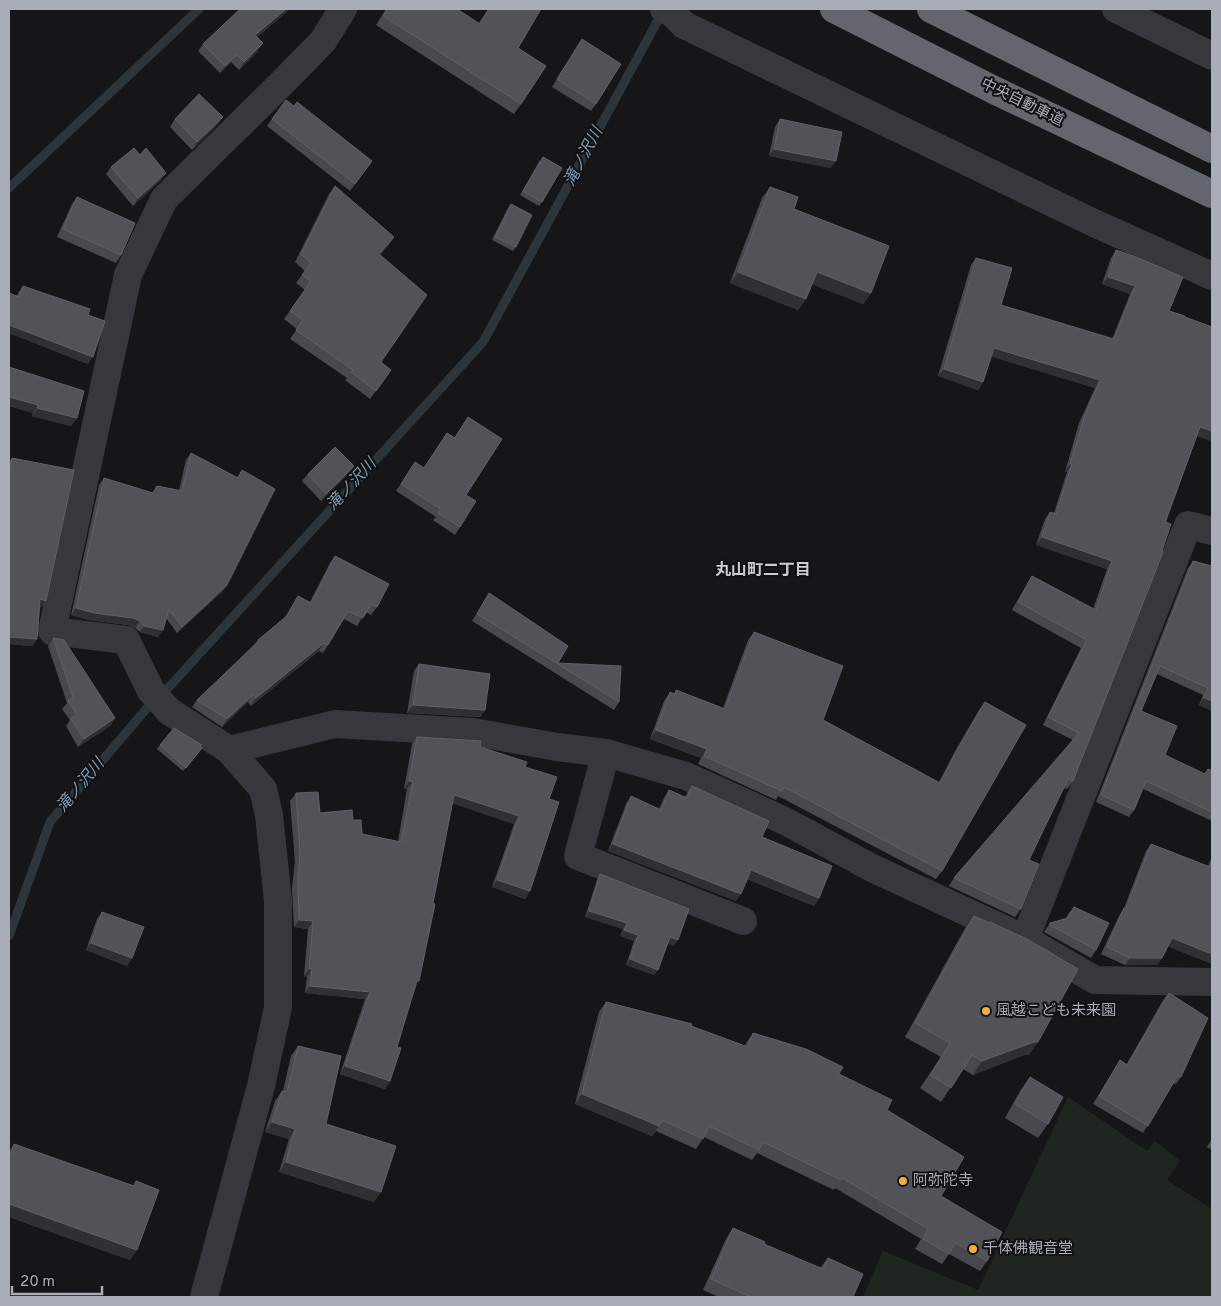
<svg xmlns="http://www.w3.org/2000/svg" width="1221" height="1306" font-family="Overpass,'Noto Sans JP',sans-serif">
	<rect width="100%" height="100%" fill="#161618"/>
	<path fill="#1e261f" d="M1068 1097 1147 1151 1155 1141 1180 1161 1167 1180 1212 1209V1297H863L883 1251 978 1290Z"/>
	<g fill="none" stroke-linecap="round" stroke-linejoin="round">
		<g stroke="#2c353c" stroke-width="9">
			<path d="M9 188 199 9"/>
			<path d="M9 936 50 822 147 708 171 685 483 342 663 11"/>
		</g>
		<g stroke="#37383d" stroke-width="28">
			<path d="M664 9 672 13 684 25 1094 223 1212 276"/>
			<path d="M1116 9 1212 56"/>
			<path d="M229 750 335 724 473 732 557 747 606 753 686 776 785 821 872 868 1025 939 1095 980 1212 982"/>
			<path d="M606 753 578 856 743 921"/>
			<path d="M1025 939 1188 525 1212 531"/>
			<path d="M204 1297 261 1086 278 1008V901L269 815 263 789 229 750 169 711 151 691 126 640 52 631 128 275 164 199 282 83 323 41 343 9"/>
		</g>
		<g stroke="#63666e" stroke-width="28">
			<path d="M834 9 994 90 1212 194"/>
			<path d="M931 9 1212 149"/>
		</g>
	</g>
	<g fill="#47494d">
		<path d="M240 9H290L257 37 258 51 239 70 231 62 220 73 198 51 203 44Z"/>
		<path d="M386 9H457L479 23 488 9H541L518 48 521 104 514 114 376 25Z"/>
		<path d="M582 39 596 104 591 111 552 87Z"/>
		<path d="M294 106 372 161 350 191 267 126 272 119Z"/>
		<path d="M175 119 217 125 192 150 170 127Z"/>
		<path d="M780 119 831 168 769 156 775 127Z"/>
		<path d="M540 160 542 202 539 206 520 195Z"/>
		<path d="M111 167 161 180 133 206 106 174Z"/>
		<path d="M335 186 394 237 388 246 380 255 381 362 391 370 370 399 345 380 347 378 290 339 297 329 284 319 305 290 296 283 305 271 295 262 329 194Z"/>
		<path d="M770 187 794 209 871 293 863 304 812 284 806 299 798 310 730 283 762 198Z"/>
		<path d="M77 197 121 255 116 263 57 237 72 204Z"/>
		<path d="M511 204 516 247 513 251 492 240 508 208Z"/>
		<path d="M1116 250 1169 311 1185 317 1212 441 1197 436 1073 781 1067 789 1063 788 1029 860 1021 909 1015 917 949 886 954 878 1073 740 1043 725 1081 648 1012 610 1027 584 1032 576 1093 609 1107 569 1036 545 1045 519 1050 512 1054 513 1067 472H1065L1079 423 1095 388 991 356 983 382 978 390 938 376 971 265 976 258 1001 305 1112 339 1130 294 1102 284 1111 258Z"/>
		<path d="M23 286 88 315V364L9 333V293L17 296 18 293Z"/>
		<path d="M9 367 71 426 32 416 33 413 9 406Z"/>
		<path d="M468 417 466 495 460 527 455 535 433 520 436 517 396 491 415 462 424 468 447 433 454 438Z"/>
		<path d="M191 453 237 478 242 470 227 585 222 592 177 633 166 618 158 637 140 632 135 628 128 625 89 620 71 615 99 485 104 478 152 493 157 486 179 490 186 460Z"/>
		<path d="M12 458 41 608 40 607 37 639 32 646 9 644V462Z"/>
		<path d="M354 466 348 474 321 501 302 481 308 474Z"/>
		<path d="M335 556 377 607 371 615 366 612 357 626 344 619 328 645 323 653 319 651 251 706 248 702 222 727 192 707 197 700 253 646 258 640 285 617 298 596 310 602 330 563Z"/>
		<path d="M1193 561 1212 566V711L1199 705 1203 695 1157 674 1141 711 1165 755 1204 774 1208 769 1212 770V768V821L1143 789 1134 810 1129 817 1096 802 1188 568Z"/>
		<path d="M489 593 558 663 619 702 614 710 472 621Z"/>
		<path d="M754 632 823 720 939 782 954 753 979 710 985 702 942 871 936 879 778 796 776 800 698 764 701 758 650 739 664 701 670 692 674 694 676 690 723 708 748 640Z"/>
		<path d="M53 638 115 718 110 726 78 747 66 726 70 720 62 709 67 703 48 646Z"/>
		<path d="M419 664 485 710 480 717 407 713 414 671Z"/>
		<path d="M417 737 480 747 525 767 549 799 530 891 525 899 492 887 514 824 452 803 415 987 397 1047 390 1081 385 1089 340 1074 365 999 305 993 307 977 304 976 308 929 294 927 292 888 295 862 290 801 296 793 320 813 353 820 362 834 398 841 407 789H404L412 744Z"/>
		<path d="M160 745 200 747 199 752 183 771 157 749Z"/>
		<path d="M692 786 762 837 819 898 814 906 747 879 736 901 608 851 626 804 631 796 659 809 664 798 669 790 685 797 687 793Z"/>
		<path d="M1151 844 1208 866 1212 856V964L1168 946 1162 958 1157 965H1125L1101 954 1119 916 1124 908 1146 851Z"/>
		<path d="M600 874 674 946 667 943 658 970 654 975 626 965 634 941 620 936 623 929 585 917 597 880Z"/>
		<path d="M1074 907 1096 950 1091 958 1044 932 1050 923 1066 919 1068 914Z"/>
		<path d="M102 912 132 958 127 966 86 950 97 919Z"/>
		<path d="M974 916 1029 1055H1024L973 1075 963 1069 941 1102 920 1088 941 1057 905 1037 964 930Z"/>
		<path d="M1169 993 1181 1077 1176 1084 1173 1083 1143 1133 1093 1104 1120 1060 1127 1064 1163 1000Z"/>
		<path d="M606 1002 691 1026 745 1046 746 1043 753 1033 839 1074 887 1110 941 1196 987 1261 980 1271 949 1254 942 1264 915 1249 921 1239 835 1188 834 1190 757 1153 752 1160 704 1137 696 1149 656 1131 652 1136 575 1104 599 1012Z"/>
		<path d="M298 1046 326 1124 374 1202 279 1172 289 1139 265 1132 275 1101 282 1091H283L291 1056Z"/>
		<path d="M1030 1077 1048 1124 1038 1138 1005 1118 1020 1091Z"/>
		<path d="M1212 1138V1150L1207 1147Z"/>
		<path d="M14 1144 133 1186 136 1181 130 1260 9 1217V1152Z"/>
		<path d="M733 1228 764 1244 820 1268 828 1258 853 1297H719L703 1290 726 1239Z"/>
	</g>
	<g fill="#2f3033">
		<path d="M286 9H290L250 43 255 35Z"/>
		<path d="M263 43 258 51 239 70 244 62Z"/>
		<path d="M237 55 231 62 220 73 225 66Z"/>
		<path d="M223 117 217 125 192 150 197 142Z"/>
		<path d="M774 149 836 161 831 168 769 156Z"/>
		<path d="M166 173 161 180 133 206 138 198Z"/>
		<path d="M394 237 388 246 373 263 379 254Z"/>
		<path d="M738 272 806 299 798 310 730 283Z"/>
		<path d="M817 272 871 293 863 304 809 283Z"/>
		<path d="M1108 277 1135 286 1130 294 1102 284Z"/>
		<path d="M9 325 93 357 88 364 9 333Z"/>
		<path d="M994 348 1100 380 1095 388 989 356Z"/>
		<path d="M944 369 983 382 978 390 938 376Z"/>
		<path d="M9 397 38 405 33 413 9 406Z"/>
		<path d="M37 408 77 418 71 426 32 416Z"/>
		<path d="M1200 427 1212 431V441L1194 435Z"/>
		<path d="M1070 464H1072L1067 472H1065Z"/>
		<path d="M354 466 348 474 321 501 326 494Z"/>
		<path d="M1042 537 1112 561 1107 569 1036 545Z"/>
		<path d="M227 585 222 592 177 633 182 627Z"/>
		<path d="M40 599 46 601 41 608 35 606Z"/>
		<path d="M76 608 133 618 140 621 135 628 128 625 89 620 71 615Z"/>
		<path d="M144 626 163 630 158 637 140 632Z"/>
		<path d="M9 637 37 639 32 646 9 644Z"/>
		<path d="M324 643 319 651 251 706 256 698Z"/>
		<path d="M253 695 248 702 222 727 227 719Z"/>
		<path d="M1204 698 1212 701V711L1199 705Z"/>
		<path d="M413 705 485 710 480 717 407 713Z"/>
		<path d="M115 718 110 726 78 747 84 739Z"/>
		<path d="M656 730 707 749 701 758 650 739Z"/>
		<path d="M409 781 413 782 407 789H404Z"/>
		<path d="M454 795 519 816 514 824 448 802Z"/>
		<path d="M613 844 741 894 736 901 608 851Z"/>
		<path d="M751 870 819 898 814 906 746 878Z"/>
		<path d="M497 880 530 891 525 899 492 887Z"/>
		<path d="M589 911 627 923 623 929 585 917Z"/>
		<path d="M299 920 313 921 308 929 294 927Z"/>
		<path d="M624 930 638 935 634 941 620 936Z"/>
		<path d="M670 937 678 940 674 946 666 943Z"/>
		<path d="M1172 938 1212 954V964L1167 946Z"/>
		<path d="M91 943 132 958 127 966 86 950Z"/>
		<path d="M1130 958H1162L1157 965H1125Z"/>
		<path d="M630 959 658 970 654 975 626 965Z"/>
		<path d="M309 969H312L307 977 304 976Z"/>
		<path d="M310 986 370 992 365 999 305 993Z"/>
		<path d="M1034 1042H1038L1029 1055H1024L973 1075 982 1061Z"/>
		<path d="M345 1066 390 1081 385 1089 340 1074Z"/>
		<path d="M582 1094 659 1126 652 1136 575 1104Z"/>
		<path d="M272 1122 295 1129 289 1139 265 1132Z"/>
		<path d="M286 1162 381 1192 374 1202 279 1172Z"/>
		<path d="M9 1204 137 1250 130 1260 9 1217Z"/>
	</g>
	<g fill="#525359" stroke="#5f6168">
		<path d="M240 9H286L255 35 263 43 244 62 237 55 225 66 203 44Z"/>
		<path d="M387 9H457L480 24 489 9H541L518 48 546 66 521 104 383 16Z"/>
		<path d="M582 39 621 64 596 104 557 79Z"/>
		<path d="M199 94 223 117 197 142 175 119Z"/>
		<path d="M286 100 294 106 297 102 372 161 355 184 272 119Z"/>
		<path d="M780 119 842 132 836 161 774 149Z"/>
		<path d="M134 148 140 155 146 148 166 173 138 198 111 167Z"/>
		<path d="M543 157 562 168 542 202 523 191Z"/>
		<path d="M335 186 394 237 379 254 427 295 381 362 391 370 376 391 351 372 353 370 296 330 303 320 290 311 311 281 302 275 311 263 301 254Z"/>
		<path d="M770 187 798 197 794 209 889 246 871 293 817 272 806 299 738 272Z"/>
		<path d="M77 197 135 223 121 255 63 229Z"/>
		<path d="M511 204 532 215 516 247 495 237Z"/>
		<path d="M1116 250 1136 257 1183 277 1169 311 1185 316V317L1212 327V431L1200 427 1165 522 1171 524 1162 551 1163 552 1073 781 1068 779 1029 860 1039 864 1021 909 954 878 1079 733 1048 717 1087 640 1018 602 1032 576 1096 610 1112 561 1042 537 1050 512 1056 514 1072 464H1070L1085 415 1100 380 994 348 983 382 944 369 976 258 1012 268 1001 305 1114 339 1135 286 1108 277Z"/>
		<path d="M23 286 90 309 88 315 105 321 93 357 9 325V293L19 297Z"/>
		<path d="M9 367 84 391 77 418 37 408 38 405 9 397Z"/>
		<path d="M468 417 502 439 466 495 476 501 460 527 438 513 441 509 401 484 415 462 424 468 447 433 455 438Z"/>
		<path d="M335 447 354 466 326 494 308 474Z"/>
		<path d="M191 453 238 478 242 470 275 489 227 585 182 627 169 609 163 630 144 626 140 621 133 618 94 613 76 608 104 478 153 493 157 486 182 491Z"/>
		<path d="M12 458 74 470 46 601 40 599 37 639 9 637V474Z"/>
		<path d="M335 556 389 584 377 607 371 604 363 618 348 611 328 645 324 643 256 698 253 695 227 719 197 700 259 641 258 640 287 616 298 596 311 603Z"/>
		<path d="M1193 561 1212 566V701L1204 698 1208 688 1160 666 1141 711 1177 726 1165 755 1205 774 1208 769 1212 771V812L1146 781 1134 810 1101 795Z"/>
		<path d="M489 593 568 646 558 663 621 666 619 702 477 614Z"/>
		<path d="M754 632 843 666 823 720 940 783 960 745 985 702 1026 725 942 871 784 787 782 791 704 756 707 749 656 730 670 692 675 694 676 690 725 709Z"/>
		<path d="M53 638 64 640 115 718 84 739 71 719 77 714 68 701 73 697Z"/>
		<path d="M419 664 490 674 485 710 413 705Z"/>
		<path d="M174 728 202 745 200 747 202 748 186 768 160 745Z"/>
		<path d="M417 737 481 741 480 747 527 762 525 767 557 777 549 799 559 802 530 891 497 880 519 816 454 795 433 903 435 904 419 981H417L397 1047 401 1048 390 1081 345 1066 370 992 310 986 312 969H309L313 921 299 920 298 881 300 854 296 793 318 792 320 813 352 810 353 820H361L362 834 401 842 413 782 409 781Z"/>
		<path d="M692 786 769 821 762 837 832 866 819 898 751 870 741 894 613 844 631 796 661 810 669 790 687 798Z"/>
		<path d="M1151 844 1210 867 1212 861V954L1172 938 1162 958H1130L1107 947 1124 908 1126 909Z"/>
		<path d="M600 874 689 909 678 940 670 937 658 970 630 959 638 935 624 930 627 923 589 911Z"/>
		<path d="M1074 907 1109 923 1096 950 1050 925V923L1068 918Z"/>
		<path d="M102 912 144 927 132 958 91 943Z"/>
		<path d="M974 916 990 923V922L1027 939 1078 969 1038 1042H1034L982 1061 972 1055 951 1088 930 1075 950 1043 915 1023Z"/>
		<path d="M1169 993 1208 1018 1181 1077 1178 1075 1148 1126 1099 1096 1120 1060 1127 1065Z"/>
		<path d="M606 1002 692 1024 691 1026 748 1047 753 1033 806 1049 843 1067 839 1074 892 1100 887 1110 964 1157 941 1196 1002 1232 987 1261 955 1243 949 1254 923 1239 928 1229 842 1178 841 1180 763 1142 759 1150 709 1126 703 1139 662 1120 659 1126 582 1094Z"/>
		<path d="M298 1046 341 1056 326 1124 396 1146 381 1192 286 1162 295 1129 272 1122 282 1091 287 1092Z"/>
		<path d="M1030 1077 1063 1097 1048 1124 1015 1104Z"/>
		<path d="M14 1144 134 1186 136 1181 159 1190 137 1250 9 1204V1159Z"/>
		<path d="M733 1228 765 1242 764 1244 823 1269 828 1258 863 1274 853 1297H751L711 1279Z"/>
	</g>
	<g fill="#f2b134" stroke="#111113" stroke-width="2">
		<circle cx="986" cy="1011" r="5"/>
		<circle cx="903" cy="1181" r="5"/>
		<circle cx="973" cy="1249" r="5"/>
	</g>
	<g text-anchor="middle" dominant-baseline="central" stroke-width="4" stroke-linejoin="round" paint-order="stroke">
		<g font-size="15" fill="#a8adb8" stroke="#111113">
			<text transform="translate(1022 103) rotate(26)">中央自動車道</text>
		</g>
		<g font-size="15" fill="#a8adb8" stroke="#111113" text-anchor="start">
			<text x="996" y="1011">風越こども未来園</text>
			<text x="913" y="1181">阿弥陀寺</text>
			<text x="983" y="1249">千体佛観音堂</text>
		</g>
		<g font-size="16" font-style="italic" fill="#7f9bb3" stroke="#111113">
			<text transform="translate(584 157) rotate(-62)">滝ノ沢川</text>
			<text transform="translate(352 485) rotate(-47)">滝ノ沢川</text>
			<text transform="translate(81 786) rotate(-50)">滝ノ沢川</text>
		</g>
		<g font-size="16" font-weight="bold" fill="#c9ccd4" stroke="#111113">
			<text x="763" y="571">丸山町二丁目</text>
		</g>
	</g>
	<rect width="1221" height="1306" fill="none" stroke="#a8adb8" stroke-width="20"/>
	<path d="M12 1286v8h90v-8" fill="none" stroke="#a8adb8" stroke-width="2.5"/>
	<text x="20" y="1286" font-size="15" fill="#a8adb8" stroke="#111113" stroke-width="4" paint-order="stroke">20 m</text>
</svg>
